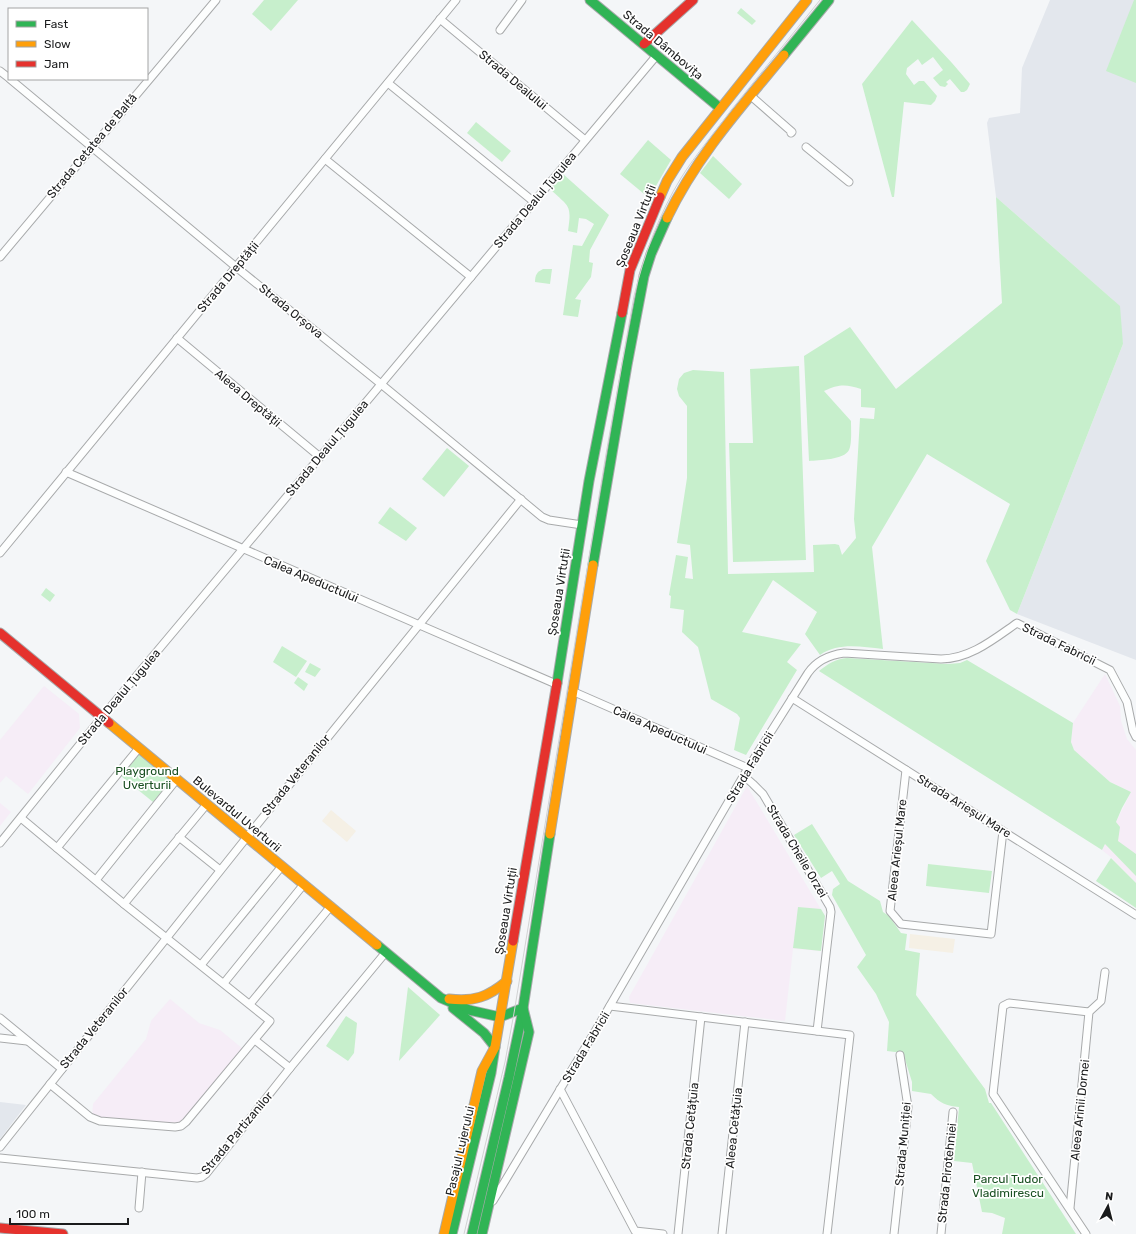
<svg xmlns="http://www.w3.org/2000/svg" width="1136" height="1234" font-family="Rubik,sans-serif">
	<rect width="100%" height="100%" fill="#f4f6f8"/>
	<g fill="#e3e7ed">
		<path d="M1050 0H1136V660L1017 614 1123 344 1113 300 996 197 987 123 989 118 1020 113 1022 68Z"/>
		<path d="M0 1102 26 1105 0 1139Z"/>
	</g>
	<g fill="#f5f0e5">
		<path d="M331 810 356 831 347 842 322 821Z"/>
		<path d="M910 934 955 939 953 953 909 948Z"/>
	</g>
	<g fill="#f6edf7">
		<path d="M1105 674 1120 706 1121 721 1127 739 1136 750V883L1112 858 1102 850 1131 792 1110 782 1074 750 1071 742 1073 723Z"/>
		<path d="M44 686 79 714 80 728 28 794 6 776 0 783V740Z"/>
		<path d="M747 786 825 916 821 951 793 949 785 1021 630 1003 629 997Z"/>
		<path d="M0 803 11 812 0 826Z"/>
		<path d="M170 999 199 1023 220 1030 243 1049 181 1122 171 1125 92 1116 93 1104 146 1039 151 1021Z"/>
	</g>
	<g fill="#c7efcc">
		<path d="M264 0H298L271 31 252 14Z"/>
		<path d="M1134 0H1136V83L1106 71Z"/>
		<path d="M741 8 756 21 752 25 737 13Z"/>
		<path d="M912 20 952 63 970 84 967 90 964 92H961L950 79 946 82 948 84 945 87 940 86 933 78 943 70 933 57 922 65 918 59 907 68 906 74 914 85 919 81H924L937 96 935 101 931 105 904 102 894 197H892L862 84Z"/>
		<path d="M476 122 511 151 502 162 467 133Z"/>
		<path d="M648 140 671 160 649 198 620 174Z"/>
		<path d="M713 156 742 184 729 199 700 173Z"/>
		<path d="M563 174 609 215 590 250 589 262 593 263 591 277 575 299 581 300 578 317 563 315 573 245 582 246 594 224 586 219 579 218 577 233 568 231C572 204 569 207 550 189Z"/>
		<path d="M996 197 1120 306 1123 344 1017 614 1010 610 986 561 1010 504 927 454 872 547 883 649C861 647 839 642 820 655L805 634 817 612 773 580 742 632 801 644 787 662 797 670 746 755 734 750 740 718 737 714 711 699 698 647 682 632 684 610 670 608 671 596 669 595 676 555 688 557 685 578 693 579 690 545 677 543 687 478V406L679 396 677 389 679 379 684 373 693 370 724 372 728 574 814 572 813 545 835 544 839 545 842 555 856 538 854 519 860 418 874 419 875 408 861 407V389C846 384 839 384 824 391L851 421C851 429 852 444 849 450 844 460 819 460 809 461L804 356 850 327 896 389 1002 303Z"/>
		<path d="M543 269H552L550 284 535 282C535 275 537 272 543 269Z"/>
		<path d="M799 366 806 560 733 562 729 443H753L750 369Z"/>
		<path d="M447 448 469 466 444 497 422 479Z"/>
		<path d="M390 507 417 528 406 541 378 523Z"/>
		<path d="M46 588 55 595 50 602 41 595Z"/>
		<path d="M282 646 307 661 296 677 273 662Z"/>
		<path d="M847 658 948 664 960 663 967 660 1073 723 1071 742 1074 750 1110 782 1131 792 1122 808 1116 822 1120 827 1118 841 1136 854V876L1105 844 1102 850 819 671C828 664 835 659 847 658Z"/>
		<path d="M310 663 321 669 315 677 305 672Z"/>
		<path d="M298 677 308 684 304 691 294 683Z"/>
		<path d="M140 753 172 779 153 802 121 776Z"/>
		<path d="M812 824 848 881 880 901 883 912 889 916 901 933 907 934 905 950 920 953 916 995 985 1089 989 1103H991L1076 1234H1002L1005 1218 992 1213 982 1212 972 1163 954 1161 959 1107C946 1106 940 1103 931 1094L912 1091V1082L903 1053 887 1051 889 1022 876 994 857 967 866 955 832 895 833 889 840 884 832 871 821 878 794 835Z"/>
		<path d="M1111 858 1136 883V908L1096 881Z"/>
		<path d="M928 864 992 871 989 893 926 886Z"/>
		<path d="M798 907 821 909 825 916 821 951 793 948Z"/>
		<path d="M408 987 440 1015 399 1061Z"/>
		<path d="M346 1016 357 1023 354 1053 348 1061 326 1046Z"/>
	</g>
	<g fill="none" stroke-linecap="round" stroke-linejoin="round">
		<defs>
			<g id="street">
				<path d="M440 19 585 140"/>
				<path d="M500 30 522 0"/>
				<path d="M0 71 9 78"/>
				<path d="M10 79 236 267 381 384 542 517 549 520 582 525"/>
				<path d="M388 83 534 202"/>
				<path d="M751 96 792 132 791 133"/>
				<path d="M806 147 849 182"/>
				<path d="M325 159 471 277"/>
				<path d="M0 257 216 0"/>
				<path d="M177 338 320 457"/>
				<path d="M66 472 556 684"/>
				<path d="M0 553 456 0"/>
				<path d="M572 691 748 768"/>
				<path d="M792 698 1136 915"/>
				<path d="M906 770 890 911 901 924 991 934 1003 831"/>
				<path d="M744 776 753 784 763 794 830 907 831 912 817 1031"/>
				<path d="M21 818 124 904 270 1021 186 1122 181 1126 175 1127 100 1121 90 1117 50 1084"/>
				<path d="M179 837 220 870"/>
				<path d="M0 843 102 717 657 55"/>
				<path d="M57 848 139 748"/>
				<path d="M96 880 177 779"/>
				<path d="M124 904 207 804"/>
				<path d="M201 965 282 866"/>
				<path d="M224 983 304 884"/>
				<path d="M250 1004 331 906"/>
				<path d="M610 1006 850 1035 827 1234"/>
				<path d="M0 1018 62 1069"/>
				<path d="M0 1038 27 1041"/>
				<path d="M255 1040 290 1068"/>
				<path d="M560 1089 635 1231 663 1234"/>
				<path d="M0 1147 247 837 521 499"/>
				<path d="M0 1158 197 1178 202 1177 206 1174 290 1068 386 952"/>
				<path d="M493 1201 597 1028 748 768 808 673C817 660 829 655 844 653L941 659C970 659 994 639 1017 623L1110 670 1127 702 1133 731 1136 737"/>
				<path d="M139 1208 142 1172"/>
				<path d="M1070 1208 1089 1012 1101 1001 1105 972"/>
				<path d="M678 1234 701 1017"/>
				<path d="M722 1234 745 1022"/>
				<path d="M894 1234 908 1107 900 1055"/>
				<path d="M941 1234 953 1112"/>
				<path d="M1086 1234 993 1094 1003 1006 1009 1003 1089 1012"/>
			</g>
			<g id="fast">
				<path d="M590 0 720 108"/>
				<path d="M784 55 829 0"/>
				<path d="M593 565 627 365 644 276 651 254 667 218"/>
				<path d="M557 683 589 481 622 313"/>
				<path d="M377 945 441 998 469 1010 500 1017 523 1008"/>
				<path d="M452 1234 491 1073 495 1047 484 1033 453 1008"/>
				<path d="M472 1234 509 1077 523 1010"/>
				<path d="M482 1234 529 1032 523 1008 550 834"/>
			</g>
			<g id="slow">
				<path d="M660 197 667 181 682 157 807 0"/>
				<path d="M667 218C696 157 742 106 784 55"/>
				<path d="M109 723 377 945"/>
				<path d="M550 834 593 565"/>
				<path d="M449 999C474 1002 488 997 507 981"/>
				<path d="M444 1234 482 1071 495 1047 513 941"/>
			</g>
			<g id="jam">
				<path d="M644 44 693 0"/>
				<path d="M622 313 630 270 660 197"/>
				<path d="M0 633 109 723"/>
				<path d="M513 941 557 683"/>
				<path d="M0 1228 63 1234"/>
			</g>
		</defs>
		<use href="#street" stroke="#a8aaab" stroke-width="9"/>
		<use href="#fast" stroke="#a8aaab" stroke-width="11"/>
		<use href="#slow" stroke="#a8aaab" stroke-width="11"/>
		<use href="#jam" stroke="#a8aaab" stroke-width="11"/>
		<use href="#street" stroke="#fdfefe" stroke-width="7"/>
		<use href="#fast" stroke="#30b455" stroke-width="9"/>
		<use href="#slow" stroke="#ff9f0a" stroke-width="9"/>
		<use href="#jam" stroke="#e5322d" stroke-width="9"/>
		<path stroke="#d2d2d3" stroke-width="1" d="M464 1234 505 1062 514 1013 606 454 634 296C644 255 659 214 681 178 696 154 715 132 732 109 761 73 791 36 820 0"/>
	</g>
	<g text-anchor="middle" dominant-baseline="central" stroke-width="3.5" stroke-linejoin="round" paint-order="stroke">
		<g font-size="12" fill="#1a1b1c" stroke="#fff">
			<text transform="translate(663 45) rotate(40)">Strada Dâmbovița</text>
			<text transform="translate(513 80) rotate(40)">Strada Dealului</text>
			<text transform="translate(92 146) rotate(-50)">Strada Cetatea de Baltă</text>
			<text transform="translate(535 200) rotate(-50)">Strada Dealul Țugulea</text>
			<text transform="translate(636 226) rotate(-68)">Șoseaua Virtuții</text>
			<text transform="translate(228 277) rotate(-50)">Strada Dreptății</text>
			<text transform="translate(291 311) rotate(39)">Strada Orșova</text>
			<text transform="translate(248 398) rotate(40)">Aleea Dreptății</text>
			<text transform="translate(327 448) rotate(-50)">Strada Dealul Țugulea</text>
			<text transform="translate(311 579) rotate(23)">Calea Apeductului</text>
			<text transform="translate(559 592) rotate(-81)">Șoseaua Virtuții</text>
			<text transform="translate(1059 644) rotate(26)">Strada Fabricii</text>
			<text transform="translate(119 697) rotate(-50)">Strada Dealul Țugulea</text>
			<text transform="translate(660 730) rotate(24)">Calea Apeductului</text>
			<text transform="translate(750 767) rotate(-59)">Strada Fabricii</text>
			<text transform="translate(296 775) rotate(-51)">Strada Veteranilor</text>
			<text transform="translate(964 806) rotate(32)">Strada Arieșul Mare</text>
			<text transform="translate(237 814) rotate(40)">Bulevardul Uverturii</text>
			<text transform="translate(897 850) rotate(-84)">Aleea Arieșul Mare</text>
			<text transform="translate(797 851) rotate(59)">Strada Cheile Orzei</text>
			<text transform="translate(506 911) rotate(-81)">Șoseaua Virtuții</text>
			<text transform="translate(94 1028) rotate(-51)">Strada Veteranilor</text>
			<text transform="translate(586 1047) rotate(-59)">Strada Fabricii</text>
			<text transform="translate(1080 1110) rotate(-84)">Aleea Arinii Dornei</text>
			<text transform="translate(690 1126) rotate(-84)">Strada Cetățuia</text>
			<text transform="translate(734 1128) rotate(-84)">Aleea Cetățuia</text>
			<text transform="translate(237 1133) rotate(-50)">Strada Partizanilor</text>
			<text transform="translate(903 1144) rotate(-85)">Strada Muniției</text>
			<text transform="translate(460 1151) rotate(-77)">Pasajul Lujerului</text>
			<text transform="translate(947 1173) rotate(-84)">Strada Pirotehniei</text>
		</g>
		<g font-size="12" fill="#1a5022" stroke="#fff">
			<text x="147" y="771">Playground<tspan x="147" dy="14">Uverturii</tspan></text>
			<text x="1008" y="1179">Parcul Tudor<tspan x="1008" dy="14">Vladimirescu</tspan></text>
		</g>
	</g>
	<rect x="8" y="8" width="140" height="72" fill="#ffffff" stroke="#a3a4a4"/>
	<rect x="16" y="21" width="20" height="6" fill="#30b455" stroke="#a3a4a4"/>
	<text x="44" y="28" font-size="12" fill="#1a1b1c">Fast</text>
	<rect x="16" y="41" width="20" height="6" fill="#ff9f0a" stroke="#a3a4a4"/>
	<text x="44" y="48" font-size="12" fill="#1a1b1c">Slow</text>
	<rect x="16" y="61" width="20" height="6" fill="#e5322d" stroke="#a3a4a4"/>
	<text x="44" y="68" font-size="12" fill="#1a1b1c">Jam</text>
	<g transform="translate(1108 1206) rotate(7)" stroke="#ffffff" stroke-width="3" paint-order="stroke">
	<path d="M0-3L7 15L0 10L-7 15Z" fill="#1a1b1c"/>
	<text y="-6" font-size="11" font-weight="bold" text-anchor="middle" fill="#1a1b1c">N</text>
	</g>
	<path d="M10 1218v6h118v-6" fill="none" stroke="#1a1b1c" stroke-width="2"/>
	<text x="16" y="1218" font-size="12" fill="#1a1b1c" stroke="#ffffff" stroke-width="3" paint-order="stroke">100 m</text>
</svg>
